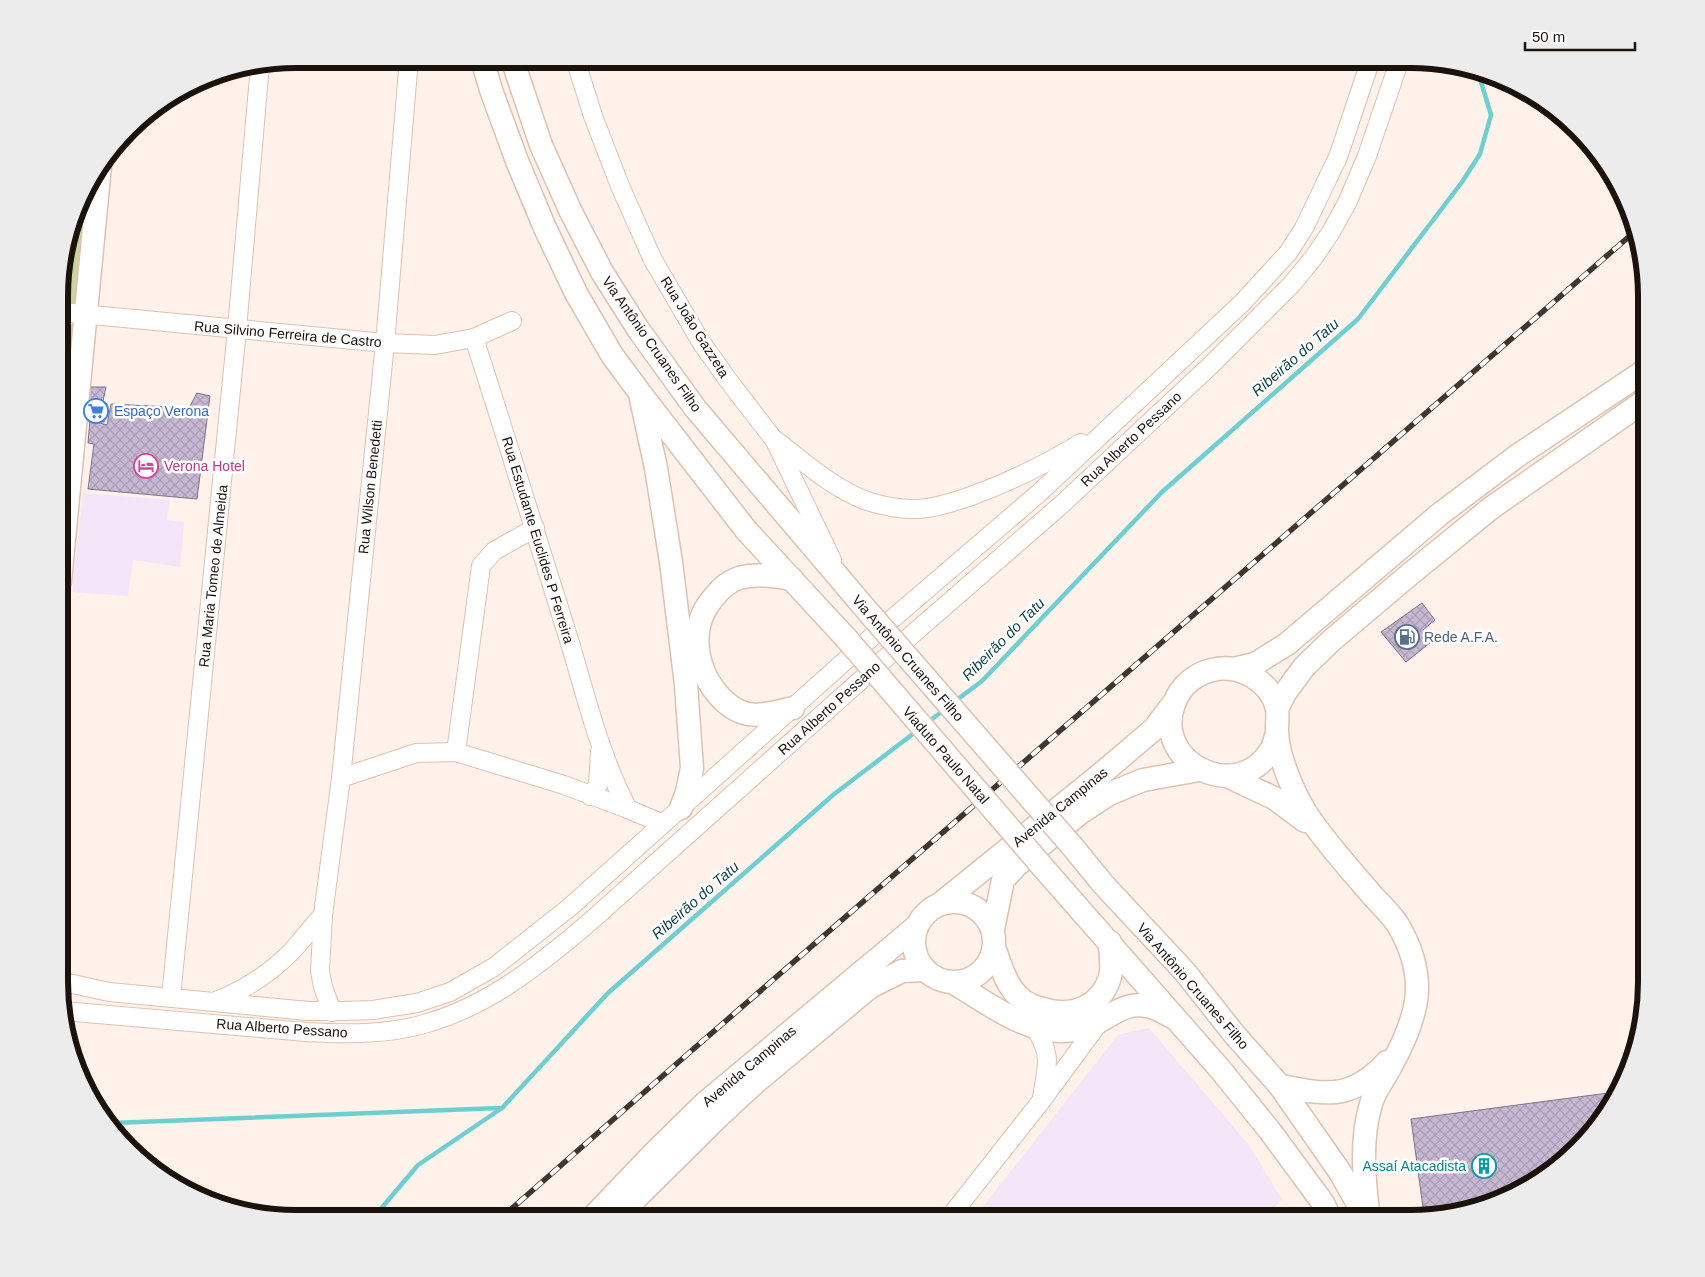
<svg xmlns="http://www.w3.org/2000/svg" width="1705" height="1277" font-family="Arial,sans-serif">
	<defs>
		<pattern id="building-cross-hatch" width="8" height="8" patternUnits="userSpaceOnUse" patternTransform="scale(1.25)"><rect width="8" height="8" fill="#c6b8d3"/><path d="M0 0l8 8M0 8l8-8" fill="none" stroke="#aa9db4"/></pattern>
	</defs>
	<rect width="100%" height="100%" fill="#fef2eb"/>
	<g fill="#f4e5f8">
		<path d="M83 493 170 500 167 520 184 522 180 567 133 560 128 596 72 592Z"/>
		<path d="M1149 1028 1248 1144 1282 1199 1265 1218H974L1118 1035Z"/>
	</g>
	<g fill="#cbd39f">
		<path d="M88 183 78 297 75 303H70L67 298 71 235Z"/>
		<path d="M67 323 72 324 75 328 60 488 61 364 64 328Z"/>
	</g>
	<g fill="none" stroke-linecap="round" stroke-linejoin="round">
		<g stroke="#6eced0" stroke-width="4.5">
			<path d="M954 702 982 681 1162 492 1358 319 1462 182 1480 154 1491 115 1478 72"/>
			<path d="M928 722 944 710"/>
			<path d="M112 1123 500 1108"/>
			<path d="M373 1218 418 1165 502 1108 608 993 833 795 918 730"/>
		</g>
	</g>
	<g fill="url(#building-cross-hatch)" stroke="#7f738b">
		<path d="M89 387H106L103 401 107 404 104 422 84 419Z"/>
		<path d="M197 393 210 396 197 499 88 489 94 444 88 443 90 420 107 425 111 404 189 408Z"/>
		<path d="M1422 603 1435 620 1423 630 1431 642 1406 662 1381 632Z"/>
		<path d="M1616 1092 1588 1137 1514 1194 1424 1215 1411 1119Z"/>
	</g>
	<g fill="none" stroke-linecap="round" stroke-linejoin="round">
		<defs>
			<g id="minor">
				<path d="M575 59 593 116 620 186 653 260 701 342 728 380 775 441 832 560"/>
				<path d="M61 312 385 343 435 345 474 338 512 321"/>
				<path d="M474 338C505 434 535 530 565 627 584 687 598 753 628 809"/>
				<path d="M778 442C805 463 834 489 867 501 886 507 907 511 927 508 942 506 957 501 971 496 1010 482 1046 464 1081 443"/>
				<path d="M456 752 481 566 494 551 535 528"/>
				<path d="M341 778 416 753 456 752 564 785 628 809 663 824"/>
				<path d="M590 796 598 785 600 751"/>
				<path d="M59 981 109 992 308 1011H344L373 1010 417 1003 450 992 494 967 570 907 884 626 1039 493 1242 303 1288 253 1304 228 1338 157 1371 59"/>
				<path d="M171 997 237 329 260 65"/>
				<path d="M216 1001C244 990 269 974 290 953 302 941 311 927 323 915"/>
				<path d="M63 1011 306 1032C345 1034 386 1035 424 1024 489 1006 542 963 592 920L899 646 1061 505 1211 365 1292 284 1314 257 1331 232 1347 203 1367 156 1400 59"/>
				<path d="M332 1012 323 987 320 971 323 915 341 778 385 343 409 59"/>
				<path d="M1034 1027C1053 1054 1047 1067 1042 1097"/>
				<path d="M949 1218 1042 1100 1101 1020"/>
			</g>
			<g id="major">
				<path d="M482 59 491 90 517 161 545 228 576 293 612 355 640 393 746 530 846 638"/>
				<path d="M512 59 541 145 570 210 602 272 638 329 695 408 870 614"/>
				<path d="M641 399 656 468 671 562 686 685 692 768 687 792 681 808"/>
				<path d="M792 579C776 576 756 573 739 578 730 581 721 588 715 596 687 626 695 671 722 699 729 706 738 712 748 714 763 717 779 711 793 708"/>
				<path d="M60 581 100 166"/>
				<path d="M1233 669 1255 664 1287 644 1440 514 1517 456 1646 370"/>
				<path d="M1277 709 1285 693 1304 667 1332 640 1409 575 1491 508 1646 400"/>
				<path d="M1277 733C1275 739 1274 745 1271 750 1238 805 1152 763 1174 704 1180 686 1195 674 1212 670 1239 663 1270 681 1277 708 1278 715 1277 723 1277 730 1277 739 1279 748 1281 756 1287 776 1295 795 1306 813 1325 842 1349 868 1372 895 1381 905 1391 914 1398 925 1429 978 1419 1015 1391 1066 1385 1078 1374 1091 1371 1104 1360 1140 1364 1182 1369 1218"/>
				<path d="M1227 776 1274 798 1305 821"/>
				<path d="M1072 846 1103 884 1185 972 1234 1034 1280 1086 1340 1172 1363 1213"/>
				<path d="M1047 872 1220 1069 1270 1131 1323 1203 1330 1218"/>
				<circle cx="954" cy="942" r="40"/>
				<path d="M940 904 1101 774 1154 729 1173 704"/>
				<path d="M993 929 1003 880 1017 865 1080 813 1109 794 1143 780 1199 770"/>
				<path d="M995 950C1001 966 1006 985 1019 997 1026 1004 1034 1007 1043 1009 1072 1018 1101 1007 1110 977 1113 967 1110 953 1110 942"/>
				<path d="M954 983C984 1001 1025 1032 1061 1031 1068 1031 1077 1030 1084 1028 1108 1021 1122 999 1151 1007 1158 1009 1165 1013 1172 1017"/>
				<path d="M1280 1086C1327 1095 1352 1100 1387 1062"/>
				<path d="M592 1218 654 1153 705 1103 917 926"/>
				<path d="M616 1218 719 1116 756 1082 870 987 902 971 924 970"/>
			</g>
		</defs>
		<use href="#minor" stroke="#dec1b0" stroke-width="20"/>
		<use href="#major" stroke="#dec1b0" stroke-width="25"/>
		<use href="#minor" stroke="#fff" stroke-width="18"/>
		<use href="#major" stroke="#fff" stroke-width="22"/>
		<defs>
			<path id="rail" d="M501 1218 690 1052 1632 234"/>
		</defs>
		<use href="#rail" stroke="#403630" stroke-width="5.5"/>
		<use href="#rail" stroke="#fff" stroke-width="4" stroke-dasharray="11" stroke-linecap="butt"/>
		<defs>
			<g id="major-bridge">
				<path d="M870 614 1072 846"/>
				<path d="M846 638 1047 872"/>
			</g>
		</defs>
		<use href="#major-bridge" stroke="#dec1b0" stroke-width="25" stroke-linecap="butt"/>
		<use href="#major-bridge" stroke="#fff" stroke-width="22"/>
	</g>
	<defs>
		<symbol id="supermarket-ring" viewBox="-11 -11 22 22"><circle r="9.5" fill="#fff" stroke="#3f7fe0" stroke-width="1.5"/><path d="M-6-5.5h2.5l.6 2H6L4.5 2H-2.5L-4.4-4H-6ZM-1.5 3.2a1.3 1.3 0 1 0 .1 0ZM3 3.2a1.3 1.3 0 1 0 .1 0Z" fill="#3f7fe0"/></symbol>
		<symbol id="hotel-ring" viewBox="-11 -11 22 22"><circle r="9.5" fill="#fff" stroke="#d1479c" stroke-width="1.5"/><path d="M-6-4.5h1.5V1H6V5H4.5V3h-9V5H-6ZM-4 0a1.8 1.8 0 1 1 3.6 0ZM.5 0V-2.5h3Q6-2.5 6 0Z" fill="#d1479c"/></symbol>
		<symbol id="fuel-ring" viewBox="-11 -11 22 22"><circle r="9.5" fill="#fff" stroke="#5c6f8a" stroke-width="1.5"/><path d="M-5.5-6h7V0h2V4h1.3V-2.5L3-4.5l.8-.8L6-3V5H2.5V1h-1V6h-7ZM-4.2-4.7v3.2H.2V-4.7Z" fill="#5c6f8a"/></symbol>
		<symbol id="building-ring" viewBox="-11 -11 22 22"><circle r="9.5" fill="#fff" stroke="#0f9aa8" stroke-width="1.5"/><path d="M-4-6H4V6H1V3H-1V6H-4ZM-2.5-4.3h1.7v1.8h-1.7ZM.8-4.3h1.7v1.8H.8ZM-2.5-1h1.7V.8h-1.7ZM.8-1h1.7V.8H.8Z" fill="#0f9aa8"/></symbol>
	</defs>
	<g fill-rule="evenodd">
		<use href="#supermarket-ring" x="82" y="397" width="28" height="28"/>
		<use href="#hotel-ring" x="132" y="452" width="28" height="28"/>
		<use href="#fuel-ring" x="1393" y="623" width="28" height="28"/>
		<use href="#building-ring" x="1470" y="1152" width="28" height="28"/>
	</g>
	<g text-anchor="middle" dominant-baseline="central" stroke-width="5" stroke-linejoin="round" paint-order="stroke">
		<g font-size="14" fill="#1b120c" stroke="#fff">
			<text transform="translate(695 327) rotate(58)">Rua João Gazzeta</text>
			<text transform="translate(288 334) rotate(5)">Rua Silvino Ferreira de Castro</text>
			<text transform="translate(652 344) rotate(55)">Via Antônio Cruanes Filho</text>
			<text transform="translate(1131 439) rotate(-43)">Rua Alberto Pessano</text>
			<text transform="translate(370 487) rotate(-84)">Rua Wilson Benedetti</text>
			<text transform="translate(538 540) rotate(73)">Rua Estudante Euclides P Ferreira</text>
			<text transform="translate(213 576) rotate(-84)">Rua Maria Tomeo de Almeida</text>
			<text transform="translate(908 658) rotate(49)">Via Antônio Cruanes Filho</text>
			<text transform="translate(829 708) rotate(-42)">Rua Alberto Pessano</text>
			<text transform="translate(946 755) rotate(49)">Viaduto Paulo Natal</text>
			<text transform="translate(1060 807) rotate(-39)">Avenida Campinas</text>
			<text transform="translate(1193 986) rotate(49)">Via Antônio Cruanes Filho</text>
			<text transform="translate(282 1028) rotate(4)">Rua Alberto Pessano</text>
			<text transform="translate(749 1066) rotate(-40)">Avenida Campinas</text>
		</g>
		<g font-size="14" fill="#366cbe" stroke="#fff" text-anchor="start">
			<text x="114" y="411">Espaço Verona</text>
		</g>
		<g font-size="14" fill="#b23c85" stroke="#fff" text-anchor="start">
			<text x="164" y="466">Verona Hotel</text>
		</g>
		<g font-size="14" fill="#4e5e75" stroke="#fff" text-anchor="start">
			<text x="1424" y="637">Rede A.F.A.</text>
		</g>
		<g font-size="14" fill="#0d838f" stroke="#fff" text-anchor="end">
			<text x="1466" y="1166">Assaí Atacadista</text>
		</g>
		<g font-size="15" font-style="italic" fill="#144142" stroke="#fff">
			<text transform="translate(1295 357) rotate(-41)">Ribeirão do Tatu</text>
			<text transform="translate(1003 639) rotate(-45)">Ribeirão do Tatu</text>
			<text transform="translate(695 900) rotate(-41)">Ribeirão do Tatu</text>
		</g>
	</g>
	<path d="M0 0H1705V1277H0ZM296 68H1410A228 228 0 0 1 1638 296V982A228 228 0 0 1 1410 1210H296A228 228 0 0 1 68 982V296A228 228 0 0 1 296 68Z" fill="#edecec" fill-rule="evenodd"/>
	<path fill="none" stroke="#1b120c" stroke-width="6" d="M296 68H1410A228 228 0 0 1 1638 296V982A228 228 0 0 1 1410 1210H296A228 228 0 0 1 68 982V296A228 228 0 0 1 296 68Z"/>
	<path d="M1525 42v8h110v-8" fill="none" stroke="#1b120c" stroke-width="2.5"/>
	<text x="1532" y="42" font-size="15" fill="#1b120c" stroke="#ffffff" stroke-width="4" paint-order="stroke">50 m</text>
</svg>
